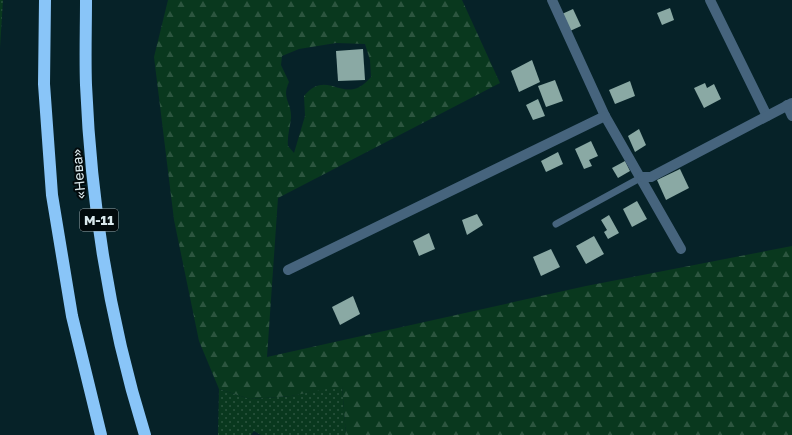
<svg xmlns="http://www.w3.org/2000/svg" width="792" height="435" font-family="'Golos Text',sans-serif">
	<defs>
		<pattern id="grass-dots" width="8" height="8" patternUnits="userSpaceOnUse"><rect width="8" height="8" fill="#09381e"/><path d="M2 2h.1M6 6h.1" fill="none" stroke="#2c553f" stroke-width="1.8" stroke-linecap="round"/></pattern>
		<pattern id="forest-firs" width="22" height="20" patternUnits="userSpaceOnUse"><rect width="22" height="20" fill="#09381e"/><path d="M5 1l3.5 6h-7zM16 11l3.5 6h-7z" fill="#2c553f"/></pattern>
	</defs>
	<rect width="100%" height="100%" fill="#062228"/>
	<g fill="url(#grass-dots)">
		<path d="M0 0H3L0 48Z"/>
		<path d="M342 385 346 435H261L254 431 251 435H218L219 389 250 399 291 396Z"/>
	</g>
	<path fill="url(#forest-firs)" fill-rule="evenodd" d="M168 0H462L500 83 278 198 267 357 586 286 792 246V435H346L342 386 291 396 250 399 219 389 199 341 174 220 154 57ZM336 43 365 44 370 60 371 77C344 109 329 66 304 96L305 116 294 153 288 146C287 136 290 128 291 118 292 102 281 99 289 82L281 65 282 56 299 49Z"/>
	<g fill="#8aa9a4">
		<path d="M670 8 674 20 662 25 657 13Z"/>
		<path d="M573 9 581 26 570 31 562 14Z"/>
		<path d="M363 49 365 80 338 81 336 51Z"/>
		<path d="M532 60 540 82 519 92 511 71Z"/>
		<path d="M555 80 563 101 546 107 538 86Z"/>
		<path d="M630 81 635 96 615 104 609 90Z"/>
		<path d="M705 83 707 88 714 84 721 99 704 108 694 88Z"/>
		<path d="M538 99 545 116 533 120 526 105Z"/>
		<path d="M639 129 646 145 635 152 628 136Z"/>
		<path d="M591 141 598 156 589 160 592 166 584 169 575 149Z"/>
		<path d="M558 152 563 164 546 172 541 161Z"/>
		<path d="M625 161 630 171 618 178 612 168Z"/>
		<path d="M680 169 689 188 666 200 657 180Z"/>
		<path d="M637 201 647 219 632 227 623 209Z"/>
		<path d="M477 214 483 225 467 235 462 220Z"/>
		<path d="M609 215 619 233 608 239 604 232 607 230 601 220Z"/>
		<path d="M429 233 435 249 419 256 413 241Z"/>
		<path d="M594 236 604 254 586 264 576 246Z"/>
		<path d="M551 249 560 267 541 276 533 257Z"/>
		<path d="M353 296 360 314 340 325 332 307Z"/>
	</g>
	<g fill="none" stroke-linecap="round" stroke-linejoin="round">
		<path stroke="#46647d" stroke-width="7" d="M556 224 642 177"/>
		<g stroke="#46647d" stroke-width="10">
			<path d="M552 0 605 116 681 249"/>
			<path d="M710 0 767 116"/>
			<path d="M787 105 792 116"/>
			<path d="M642 177H651L792 103"/>
			<path d="M288 270 605 116"/>
		</g>
		<g stroke="#89c5f8" stroke-width="12">
			<path d="M45 0 44 84 52 195 72 316 101 435"/>
			<path d="M86 0C86 28 85 57 86 85 91 202 110 323 145 435"/>
		</g>
	</g>
	<g text-anchor="middle" dominant-baseline="central" stroke-width="4" stroke-linejoin="round" paint-order="stroke">
		<rect fill="#020a0c" stroke="#99a6aa" stroke-width="1" x="80" y="209" width="38" height="22" rx="3"/>
		<g font-size="13" font-weight="bold" fill="#dae9ed">
			<text x="99" y="220">М-11</text>
		</g>
		<g font-size="14" fill="#dae9ed" stroke="#020a0c">
			<text transform="translate(78 174) rotate(-95)">«Нева»</text>
		</g>
	</g>
</svg>
